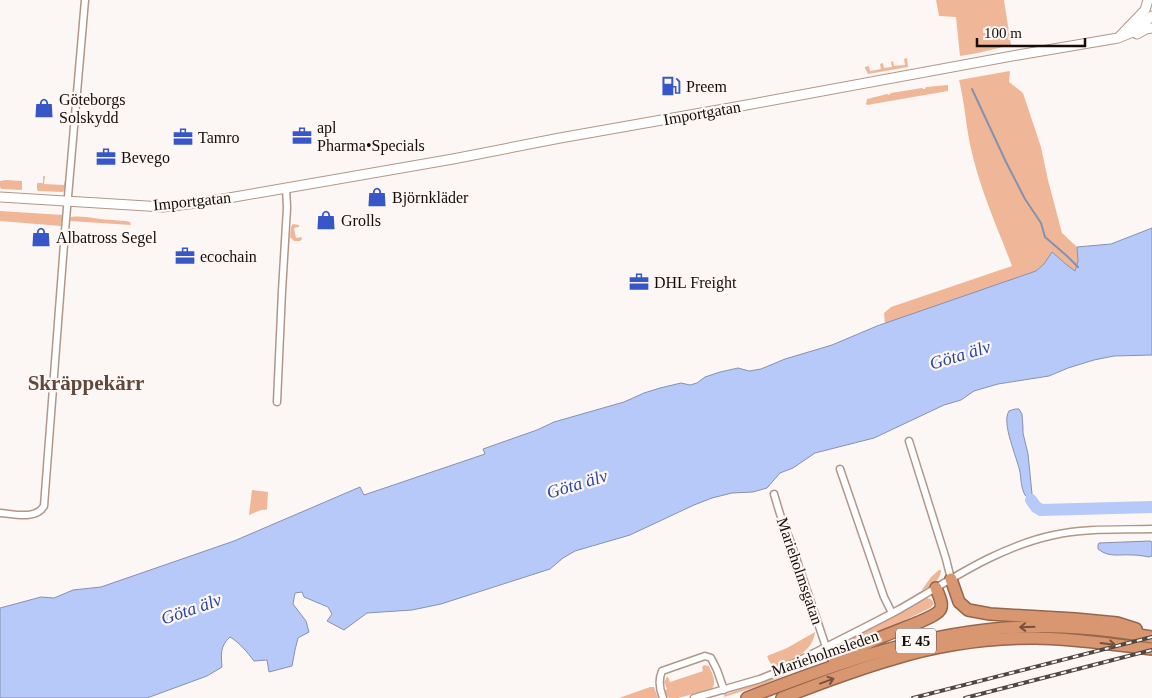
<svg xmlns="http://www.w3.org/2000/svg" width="1152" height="698" font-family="Georgia,serif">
	<rect width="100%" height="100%" fill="#fcf7f4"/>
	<g fill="#efb797">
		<path d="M936 0H1004L1011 45 978 53 960 56 956 17 939 16Z"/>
		<path d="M907 58 908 67 868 74 865 68V67L869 66 870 71 881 69 880 64 883 63 884 68 892 67 891 62 893 61 894 66 905 65 904 59Z"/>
		<path d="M1010 71 1009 82 1023 93 1041 147 1048 180 1062 233 1077 247 1078 261 1075 271 1067 265 1052 252 1044 264 1036 271 885 324 884 313 891 307 1012 266C998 229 981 192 972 153 966 129 965 104 959 80Z"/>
		<path d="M948 85V91L867 105 866 104 867 99 887 94 889 95 891 93 922 88 923 89H925L926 87Z"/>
		<path d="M43 176H45L44 184 64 185 65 180H66L65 189 63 192 38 191 37 189V183H43Z"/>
		<path d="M6 180 22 181V190L1 189 0 187V181Z"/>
		<path d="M0 211 63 215V219L62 220 61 226 0 221Z"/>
		<path d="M71 217C85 215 99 220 113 220 119 221 124 220 130 222L131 225 70 221Z"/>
		<path d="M293 224 299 225V227L294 228 296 238 301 237 302 239 300 241H294L290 237 291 227Z"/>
		<path d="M252 490 268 492 267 509 266 510C260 509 255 513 249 515Z"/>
		<path d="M939 570H941C941 581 930 586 921 591L931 577Z"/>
		<path d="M927 598C931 599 933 600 934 604L930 608 838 653 759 686 724 697V695L781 675 839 646 922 600Z"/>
		<path d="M815 632C813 652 792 660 776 667 771 666 769 661 767 656L787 648Z"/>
		<path d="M704 665 709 666C712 673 717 682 712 689L678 698H669L667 696 665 690 667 689 664 682 667 677H668L670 682 703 671 702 667Z"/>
		<path d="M650 687H654L658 698H619Z"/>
	</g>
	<g fill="#b6c9f8" stroke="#8691b0">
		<path d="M1152 228V355L1114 356 1094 360 1068 368 1049 376 998 384 974 391 961 400 944 405 874 438 815 453 793 468 780 473 767 488 753 492 732 493 712 498 694 505 630 535 575 551 563 558 550 569 441 604 412 610 367 613 344 630 327 621 332 614 328 607 304 597 302 592 295 593 293 604 306 621 309 632 298 638 295 650 292 666 269 672 267 660 254 661C247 652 240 643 230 637 220 646 221 654 222 667L207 676 147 698H0V608L41 597 54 598 73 590 101 587 234 541 360 487 364 495 485 454 483 449 537 430 554 422 624 402 644 393 660 388 681 383 690 385 697 383 705 377 720 372 738 368 749 371 761 369 785 359 832 345 877 326 1036 271 1044 264 1052 252 1067 265 1075 271 1078 261 1077 247 1111 244Z"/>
		<path d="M1015 409H1019L1022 414 1023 428V433L1028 454 1032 494V498L1031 500C1029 498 1026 497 1025 495 1021 488 1021 479 1020 472 1017 457 1001 423 1009 411Z"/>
		<path d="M1150 541 1152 542V556L1149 557C1144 556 1138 555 1133 555 1119 554 1109 558 1098 549V545L1099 543Z"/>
	</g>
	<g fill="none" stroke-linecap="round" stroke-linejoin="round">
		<path stroke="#8691b0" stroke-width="2" d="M972 89 1006 162 1025 199 1041 223 1045 237 1067 256 1078 267"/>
		<path stroke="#b6c9f8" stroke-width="12" d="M1031 500 1036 507 1041 510 1152 507"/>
		<defs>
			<g id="street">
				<path d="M277 402 282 291 287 208 286 188"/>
				<path d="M909 441 946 559 951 579"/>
				<path d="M840 469 884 597 892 613"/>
				<path d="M774 494 780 514 791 543 826 647"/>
				<path d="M0 513C14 514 36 520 44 506L65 231 85 0"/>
				<path d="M663 698C659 688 658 680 662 671L705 656 711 658 717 670 724 690"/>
				<path d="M694 698 760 679 775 673C817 651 859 631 900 609 949 581 997 547 1054 535 1086 528 1119 530 1152 529"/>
			</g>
			<g id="secondary">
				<path d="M1137 34 1146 29 1152 28"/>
				<path d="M1120 36 1145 10 1148 0"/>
				<path d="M0 197 163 207 197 203 223 199 453 159 560 138 741 106 1018 55 1118 38 1133 32 1152 16"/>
			</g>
			<g id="highway">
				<path d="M951 579 959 602 968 610 990 614 1075 619 1117 623 1136 629"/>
				<path d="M834 660C851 652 867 643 884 636 895 631 935 618 940 610 944 604 938 594 936 588"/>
				<path d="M747 698C837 663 926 631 1024 627 1067 625 1110 630 1152 637"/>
				<path d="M782 698C818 684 855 670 893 659 938 645 987 638 1035 638 1074 638 1113 645 1152 649"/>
			</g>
		</defs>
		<use href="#street" stroke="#b09789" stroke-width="9"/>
		<use href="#secondary" stroke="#b09789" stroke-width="11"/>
		<use href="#highway" stroke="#94674c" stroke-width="14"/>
		<use href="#street" stroke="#fff" stroke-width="6"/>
		<use href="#secondary" stroke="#fff" stroke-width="9"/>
		<use href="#highway" stroke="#d89770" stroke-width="11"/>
		<defs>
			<g id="rail">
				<path d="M913 698 1152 637"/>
				<path d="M965 698 1152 650"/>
			</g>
		</defs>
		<use href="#rail" stroke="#4f4742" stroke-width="4"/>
		<use href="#rail" stroke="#fcf7f4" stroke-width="2" stroke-dasharray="5.5" stroke-linecap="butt"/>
	</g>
	<defs><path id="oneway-shaft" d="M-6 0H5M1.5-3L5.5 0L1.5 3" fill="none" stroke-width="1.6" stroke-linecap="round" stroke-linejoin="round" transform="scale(1.25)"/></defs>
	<g stroke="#77523c">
		<use href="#oneway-shaft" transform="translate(1027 627) rotate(178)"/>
		<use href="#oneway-shaft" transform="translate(1108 644) rotate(7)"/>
		<use href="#oneway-shaft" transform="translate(827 681) rotate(-20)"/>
	</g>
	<defs>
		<symbol id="fuel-bare" viewBox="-9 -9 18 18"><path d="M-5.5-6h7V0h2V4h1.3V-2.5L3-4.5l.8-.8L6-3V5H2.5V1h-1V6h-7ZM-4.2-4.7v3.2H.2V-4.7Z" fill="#3757c8" stroke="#fcf7f4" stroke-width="2.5" paint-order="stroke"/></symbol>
		<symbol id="shop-bare" viewBox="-9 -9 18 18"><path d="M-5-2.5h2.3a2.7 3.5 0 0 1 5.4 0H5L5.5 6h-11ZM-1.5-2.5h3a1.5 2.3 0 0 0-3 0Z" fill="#3757c8" stroke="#fcf7f4" stroke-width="2.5" paint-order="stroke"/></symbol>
		<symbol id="office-bare" viewBox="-9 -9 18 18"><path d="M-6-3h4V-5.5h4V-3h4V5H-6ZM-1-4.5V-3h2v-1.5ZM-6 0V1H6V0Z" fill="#3757c8" stroke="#fcf7f4" stroke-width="2.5" paint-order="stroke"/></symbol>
	</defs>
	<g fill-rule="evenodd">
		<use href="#fuel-bare" x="657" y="72" width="28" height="28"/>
		<use href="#shop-bare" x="30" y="94" width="28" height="28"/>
		<use href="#office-bare" x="288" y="122" width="28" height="28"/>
		<use href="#office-bare" x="169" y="123" width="28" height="28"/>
		<use href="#office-bare" x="92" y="143" width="28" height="28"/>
		<use href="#shop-bare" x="363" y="183" width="28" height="28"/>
		<use href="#shop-bare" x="312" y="206" width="28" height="28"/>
		<use href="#shop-bare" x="27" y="223" width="28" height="28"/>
		<use href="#office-bare" x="171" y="242" width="28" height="28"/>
		<use href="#office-bare" x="625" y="268" width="28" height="28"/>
	</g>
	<g text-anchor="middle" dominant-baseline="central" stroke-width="4.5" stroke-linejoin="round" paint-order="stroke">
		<rect fill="#fcf7f4" stroke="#5b534f" stroke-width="1" x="896" y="628.5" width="40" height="25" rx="4"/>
		<g font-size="15" font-weight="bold" fill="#160d08">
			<text x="916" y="641">E 45</text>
		</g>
		<g font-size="16" fill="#160d08" stroke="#fcf7f4" text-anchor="start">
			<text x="686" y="86">Preem</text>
			<text x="59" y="99">Göteborgs<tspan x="59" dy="18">Solskydd</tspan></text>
			<text x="317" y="127">apl<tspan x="317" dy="18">Pharma•Specials</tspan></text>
			<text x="198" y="137">Tamro</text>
			<text x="121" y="157">Bevego</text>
			<text x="392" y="197">Björnkläder</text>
			<text x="341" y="220">Grolls</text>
			<text x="56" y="237">Albatross Segel</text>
			<text x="200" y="256">ecochain</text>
			<text x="654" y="282">DHL Freight</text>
		</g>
		<g font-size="16" fill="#160d08" stroke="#fcf7f4">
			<text transform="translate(702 113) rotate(-10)">Importgatan</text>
			<text transform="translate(192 201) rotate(-6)">Importgatan</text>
			<text transform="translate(800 571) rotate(71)">Marieholmsgatan</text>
			<text transform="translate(825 653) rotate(-19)">Marieholmsleden</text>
		</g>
		<g font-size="18" font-style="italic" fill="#2d469e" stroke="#fcf7f4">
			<text transform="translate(960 355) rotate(-17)">Göta älv</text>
			<text transform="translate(577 484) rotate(-17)">Göta älv</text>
			<text transform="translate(191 609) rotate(-19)">Göta älv</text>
		</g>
		<g font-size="21" font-weight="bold" fill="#5f493d" stroke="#fcf7f4">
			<text x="86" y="383">Skräppekärr</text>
		</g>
	</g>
	<path d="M977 38v8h108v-8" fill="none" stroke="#160d08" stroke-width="2.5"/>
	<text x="984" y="38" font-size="15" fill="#160d08" stroke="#fcf7f4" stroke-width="4" paint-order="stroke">100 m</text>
</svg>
